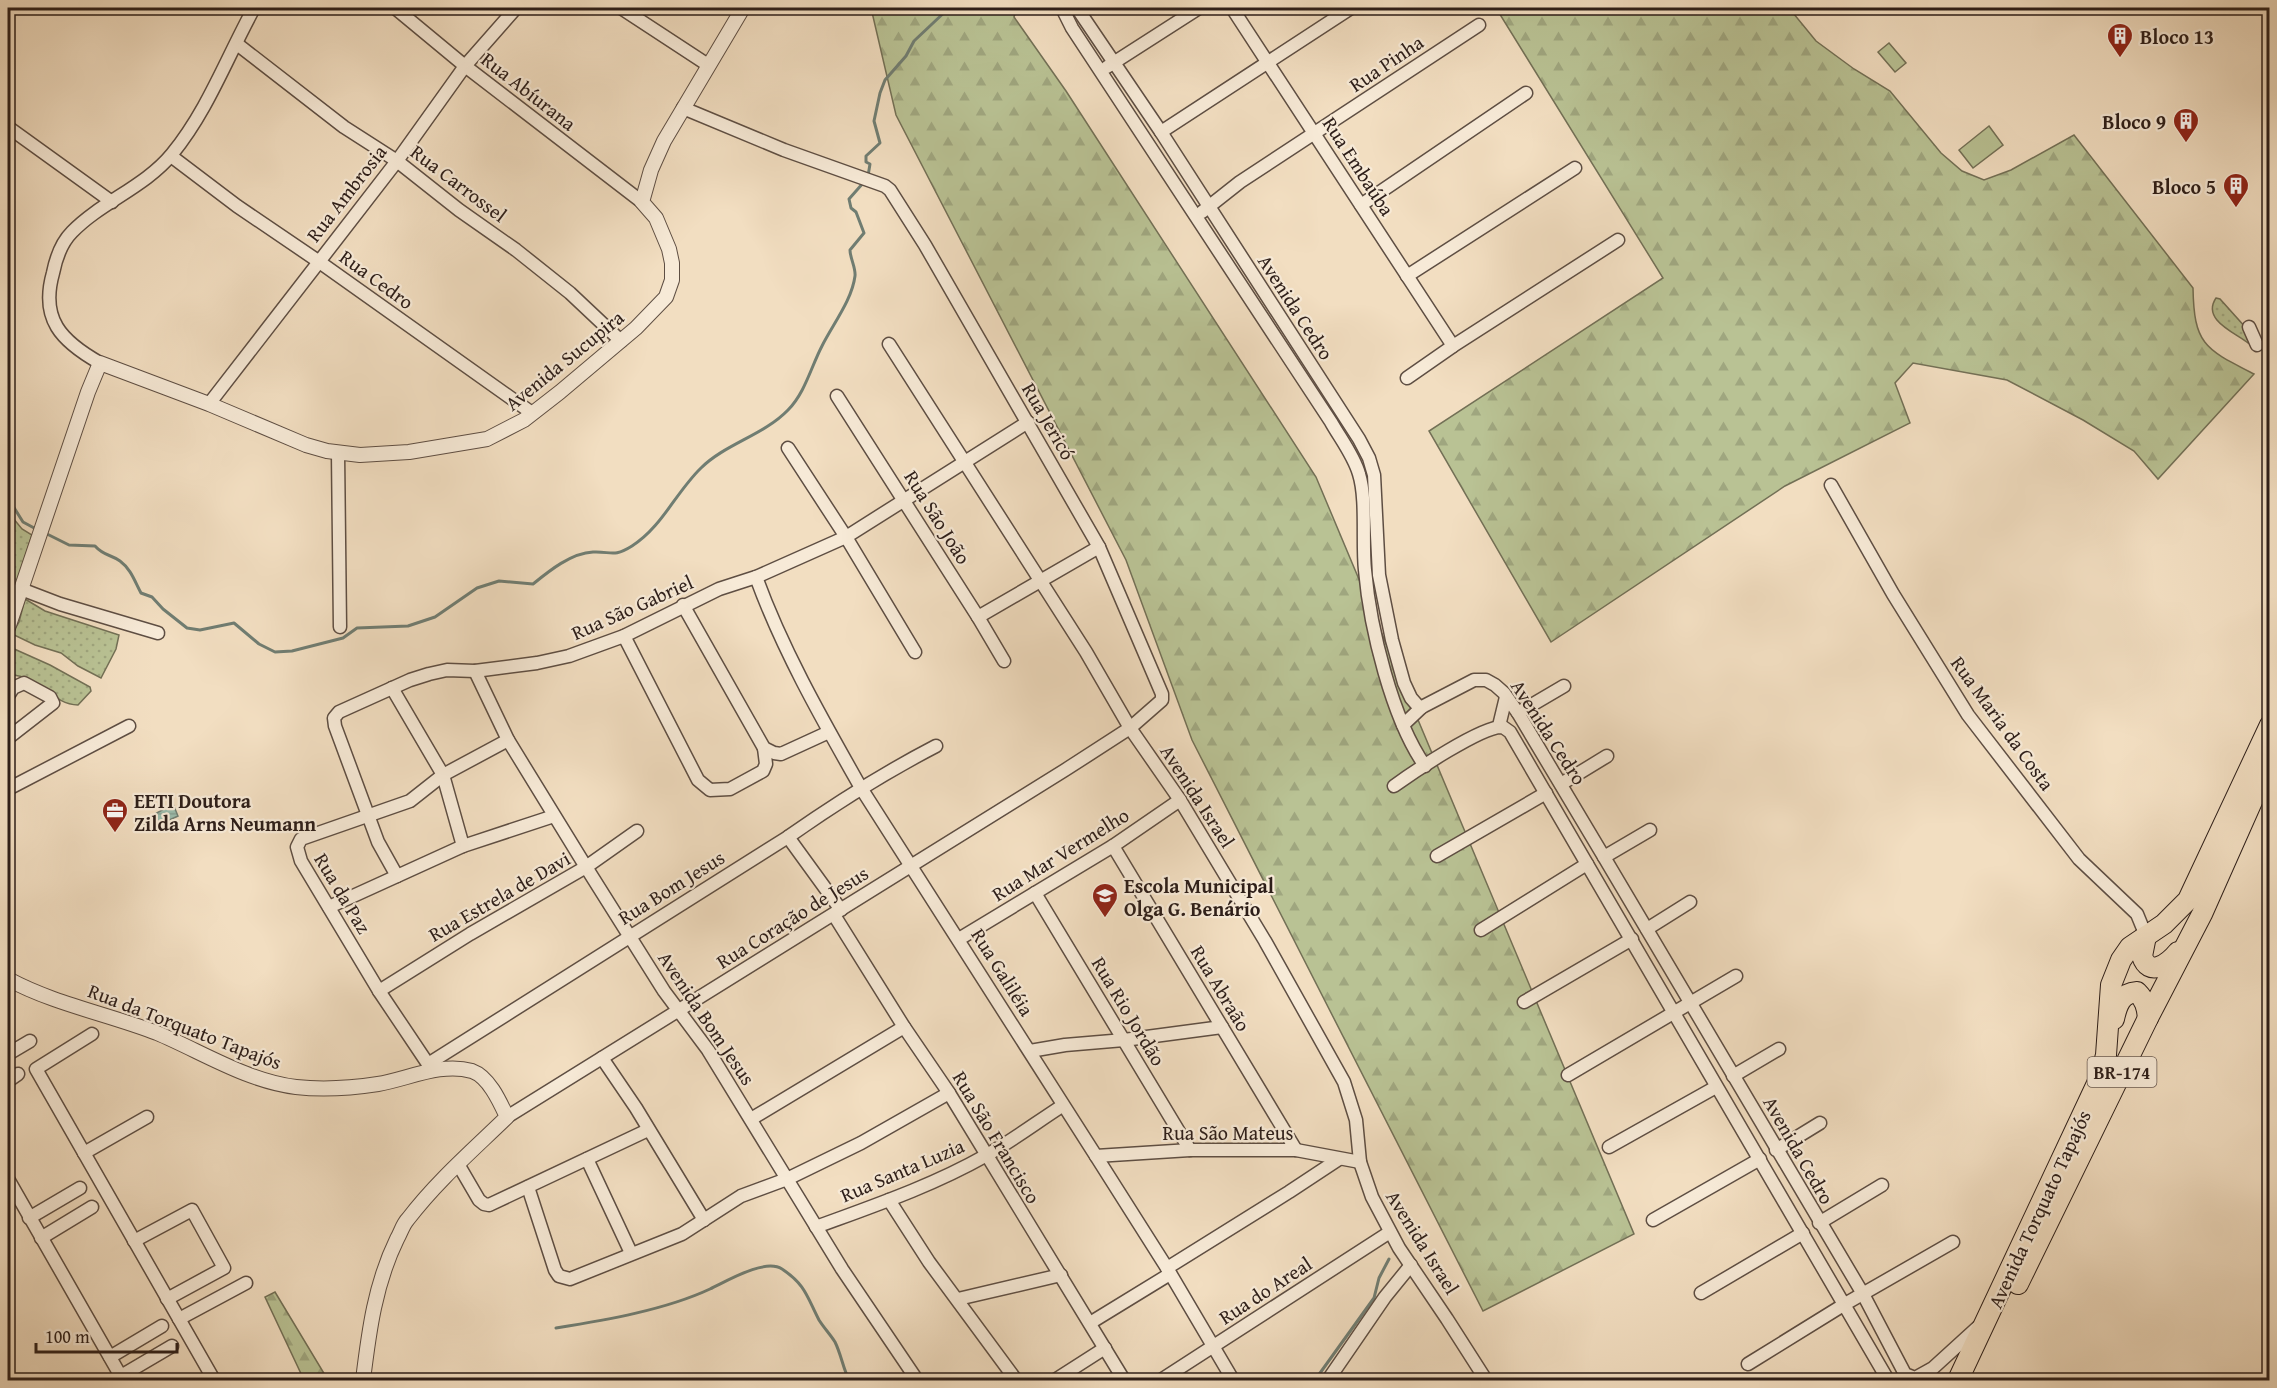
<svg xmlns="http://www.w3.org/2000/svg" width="2277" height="1388" font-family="'Gentium Book Plus',serif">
	<defs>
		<pattern id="forest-firs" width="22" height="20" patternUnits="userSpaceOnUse" patternTransform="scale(1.5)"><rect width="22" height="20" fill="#b9c294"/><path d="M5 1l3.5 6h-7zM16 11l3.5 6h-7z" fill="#9fa67f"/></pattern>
		<pattern id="park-dots" width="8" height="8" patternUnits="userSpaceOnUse" patternTransform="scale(1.5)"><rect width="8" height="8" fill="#b9c294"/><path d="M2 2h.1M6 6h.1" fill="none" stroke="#9fa67f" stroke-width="1.8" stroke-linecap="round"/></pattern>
		<pattern id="water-rules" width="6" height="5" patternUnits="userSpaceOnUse" patternTransform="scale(1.5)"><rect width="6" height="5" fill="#9cbdad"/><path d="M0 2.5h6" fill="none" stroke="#87a294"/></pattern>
	</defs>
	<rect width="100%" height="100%" fill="#f2dec1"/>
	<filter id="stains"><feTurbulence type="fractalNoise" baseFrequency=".00333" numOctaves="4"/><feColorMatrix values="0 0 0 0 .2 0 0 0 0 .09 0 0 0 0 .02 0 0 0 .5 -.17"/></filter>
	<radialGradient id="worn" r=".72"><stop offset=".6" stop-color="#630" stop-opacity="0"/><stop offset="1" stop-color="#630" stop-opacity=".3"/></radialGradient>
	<g fill="url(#forest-firs)" stroke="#737056" stroke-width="1.5">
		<path d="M871 8H1017L1014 17 1066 91 1316 477 1634 1234 1483 1311 1192 740 1126 560 896 115Z"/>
		<path d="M1496 8H1789L1816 41 1854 69 1890 91 1941 153 1962 171 1984 180 2011 170 2074 135 2193 288C2194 345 2205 349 2254 374L2158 479 2134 451 2083 420 2007 380 1913 363 1895 383 1910 423 1785 486 1551 642 1429 431 1663 278Z"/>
		<path d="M275 1292 328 1380H304L265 1297Z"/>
	</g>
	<g fill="url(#park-dots)" stroke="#737056" stroke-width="1.5">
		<path d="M2216 298 2220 299 2246 328 2251 342 2248 343C2236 333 2201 320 2216 298Z"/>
		<path d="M8 518H13L22 529 32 535 15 588 8 585Z"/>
		<path d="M25 599 45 611 119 635 116 649 101 678 78 666 61 653 35 645 12 634 19 622Z"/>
		<path d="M12 648 50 665 90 687 91 691 78 705C50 704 41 674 8 675V656Z"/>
	</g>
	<g fill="#b9c294" stroke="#737056" stroke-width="1.5">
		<path d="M1889 43 1906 63 1895 72 1878 52Z"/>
		<path d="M1989 126 2003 145 1973 168 1959 150Z"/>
	</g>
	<path fill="url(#water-rules)" stroke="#707d72" stroke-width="1.5" d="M173 804 178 816 148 830 142 821Z"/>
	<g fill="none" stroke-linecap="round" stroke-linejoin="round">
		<g stroke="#707d72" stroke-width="3">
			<path d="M868 176 870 164 866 162V156L880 143 874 121 880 93 885 80 906 56 914 41 949 8"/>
			<path d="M8 498 23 522 36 529"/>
			<path d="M45 533 69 545 95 546C104 556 110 554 120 561 131 569 135 582 141 593L152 597 163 609 187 628 200 630 234 623 259 644 275 652 292 651 343 638 357 628 408 626 435 617 477 588 499 581 533 584C549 571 571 553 593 552 611 551 613 558 632 546 662 527 676 492 701 468 725 444 764 435 788 410 805 393 811 367 822 346 833 324 852 300 855 276 856 268 850 258 850 250L864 233 856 212 851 208 849 199 864 182"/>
			<path d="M556 1328C606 1320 665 1310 710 1289 727 1281 765 1258 782 1269 806 1285 807 1297 819 1320 824 1328 830 1334 835 1342 841 1354 843 1368 849 1380"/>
			<path d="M1315 1380 1374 1298 1379 1278 1389 1259"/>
		</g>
		<defs>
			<g id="minor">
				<path d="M395 8 465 66 642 202"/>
				<path d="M621 8 708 65"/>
				<path d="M1062 8 1072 28 1331 422C1340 438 1354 456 1359 474 1367 499 1362 543 1365 570 1370 628 1392 719 1425 766"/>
				<path d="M1077 8 1161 132 1359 439 1369 458 1374 475 1379 575 1392 640 1404 683 1411 698 1418 706 1422 707"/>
				<path d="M1232 8 1453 346"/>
				<path d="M237 44 344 127 397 161 459 210 516 250 570 293 621 341"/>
				<path d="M1107 67 1199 8"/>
				<path d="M8 127 112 202"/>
				<path d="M1161 132 1351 8"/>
				<path d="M171 156 237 206 318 261 532 413"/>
				<path d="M1361 205 1526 93"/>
				<path d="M1202 212 1240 182 1479 25"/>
				<path d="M1407 276 1575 168"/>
				<path d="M2249 327 2257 345"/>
				<path d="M889 344 1086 652 1130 728 1180 800 1265 941 1344 1082 1356 1120 1360 1162 1372 1197 1399 1248 1447 1319 1486 1380"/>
				<path d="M100 363C61 341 40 319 53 273 56 258 61 243 72 232 101 202 145 187 172 154 208 110 227 57 254 8"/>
				<path d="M1407 378 1453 346 1618 240"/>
				<path d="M837 396 978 617 1004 661"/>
				<path d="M209 404 397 161 465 66 516 8"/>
				<path d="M788 448 846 537 915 652"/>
				<path d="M338 453 340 627"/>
				<path d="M1831 485 1893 594 1968 715 2079 859 2137 914 2146 936"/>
				<path d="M756 577C783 651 822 719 861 788L1096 1156 1167 1268 1233 1380"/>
				<path d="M21 589 60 604 158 633"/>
				<path d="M683 605 764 748 774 753 781 754 829 732"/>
				<path d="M978 617 1099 547"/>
				<path d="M624 636 698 780 710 790 730 789 763 771 766 764 764 748"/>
				<path d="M475 671 508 740 586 867 664 991 708 1050 842 1269 917 1380"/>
				<path d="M392 688 443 775 463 846"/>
				<path d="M8 696 13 688 24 683 50 697 53 703 8 738"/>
				<path d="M1518 713 1564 686"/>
				<path d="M1403 725 1422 707 1474 680H1486L1495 685 1504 693 1518 713 1604 857 1863 1294 1905 1374 1915 1378 1933 1368 1978 1327"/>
				<path d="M1499 726 1506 697"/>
				<path d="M1561 784 1607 756"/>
				<path d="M1394 786C1412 773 1483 725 1503 727L1510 732 1888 1380"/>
				<path d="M8 789 129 726"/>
				<path d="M788 837 841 910"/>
				<path d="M1113 846 1296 1150"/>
				<path d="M1437 856 1546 793"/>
				<path d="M1604 857 1650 830"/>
				<path d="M397 876 378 842 335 726 334 718 339 712 410 680 429 674 447 670 475 671 537 663 569 656 624 636 719 589 756 577 846 537 1028 422"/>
				<path d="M1035 893 1190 1150"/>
				<path d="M329 907 463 846 554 816"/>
				<path d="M834 915 904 1027 949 1093 1124 1380"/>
				<path d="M1647 929 1690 902"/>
				<path d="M1481 930 1587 864"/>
				<path d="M959 939 1113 846 1180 800"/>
				<path d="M379 991 470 934 586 867 637 831"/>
				<path d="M1524 1002 1632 939"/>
				<path d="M92 1034 36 1069 214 1380"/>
				<path d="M1030 1051 1065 1045 1124 1040 1222 1027"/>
				<path d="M8 1054 30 1041"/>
				<path d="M602 1058 636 1108 704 1220"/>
				<path d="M428 1064 788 837C835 804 884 773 936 746"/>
				<path d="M432 1070 379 991 301 861 297 847 301 839 410 801 443 775 508 740"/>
				<path d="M1568 1075 1736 976"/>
				<path d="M1733 1076 1779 1049"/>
				<path d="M8 1081 18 1074"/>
				<path d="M507 1117 1065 770 1130 728 1162 700V694L1099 547 925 245 890 190 885 186 784 150 683 108"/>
				<path d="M751 1119 904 1027"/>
				<path d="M1609 1147 1716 1087"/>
				<path d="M1776 1150 1820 1123"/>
				<path d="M84 1153 147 1117"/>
				<path d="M1096 1156 1190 1150H1296L1360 1162"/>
				<path d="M587 1159 631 1253"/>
				<path d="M458 1164 479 1200 484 1204 489 1205 648 1130"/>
				<path d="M8 1179 123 1380"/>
				<path d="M528 1187 555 1270 559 1276 570 1279 682 1234 741 1196 787 1179 861 1143 949 1093"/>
				<path d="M889 1200 929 1262 1016 1380"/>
				<path d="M29 1218 80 1188"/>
				<path d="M1653 1220 1760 1159"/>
				<path d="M1819 1223 1882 1185"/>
				<path d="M816 1227C873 1206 932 1186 985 1156 1012 1141 1037 1122 1062 1106"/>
				<path d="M41 1238 92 1207"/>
				<path d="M134 1241 192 1210 224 1268 167 1299"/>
				<path d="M1167 1268 1289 1192 1339 1159"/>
				<path d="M1701 1293 1803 1233"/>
				<path d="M958 1299 1061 1275"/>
				<path d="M179 1319 246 1283"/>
				<path d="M1090 1323 1170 1274"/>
				<path d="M110 1357 162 1326"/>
				<path d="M1748 1364 1845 1304 1953 1242"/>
				<path d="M121 1376 172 1346"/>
				<path d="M1055 1380 1105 1348"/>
				<path d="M1161 1380 1390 1232"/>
				<path d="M1328 1380 1385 1297 1411 1265"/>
			</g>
			<g id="tertiary">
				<path d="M8 628 88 392 100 363 209 404 306 445 327 451 360 455 409 452 487 439 524 420 560 392 636 328 666 297 672 280V263L669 249 656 218 642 202 651 170 664 141 743 8"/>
				<path d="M8 979C54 1004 108 1014 157 1033 202 1052 247 1081 296 1087 323 1090 352 1088 378 1084 408 1079 441 1062 472 1071 489 1077 500 1102 507 1117 473 1150 437 1181 408 1219 403 1224 401 1232 397 1239 375 1284 369 1331 363 1380"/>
			</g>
			<g id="trunk">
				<path d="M2146 936 2142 956C2149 978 2168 964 2178 952"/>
				<path d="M2114 1019C2117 1005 2121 993 2137 992 2145 1000 2147 1007 2148 1018"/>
				<path d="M2018 1284 2148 1018 2202 914 2270 761"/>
				<path d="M1958 1380 2101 1075 2106 1055 2111 985 2121 960 2130 947 2164 924 2188 900 2270 725"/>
			</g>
		</defs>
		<use href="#minor" stroke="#5e4e43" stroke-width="15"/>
		<use href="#tertiary" stroke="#5e4e43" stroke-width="16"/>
		<use href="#trunk" stroke="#2d1e19" stroke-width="22"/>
		<use href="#minor" stroke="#f7ead7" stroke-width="12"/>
		<use href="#tertiary" stroke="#f7ead7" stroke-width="14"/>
		<use href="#trunk" stroke="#f2dec1" stroke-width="20"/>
	</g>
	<defs>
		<symbol id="building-pin" viewBox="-11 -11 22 30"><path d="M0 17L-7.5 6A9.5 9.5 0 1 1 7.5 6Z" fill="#8f2418" stroke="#f7ead7"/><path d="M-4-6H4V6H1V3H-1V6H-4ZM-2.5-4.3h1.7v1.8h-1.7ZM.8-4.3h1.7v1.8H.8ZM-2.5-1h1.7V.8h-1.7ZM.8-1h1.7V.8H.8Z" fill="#fff"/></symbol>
		<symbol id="office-pin" viewBox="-11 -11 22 30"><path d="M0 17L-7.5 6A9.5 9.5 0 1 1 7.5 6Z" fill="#8f2418" stroke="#f7ead7"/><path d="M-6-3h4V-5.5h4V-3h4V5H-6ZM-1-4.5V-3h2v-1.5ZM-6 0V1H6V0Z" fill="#fff"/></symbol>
		<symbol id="school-pin" viewBox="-11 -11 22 30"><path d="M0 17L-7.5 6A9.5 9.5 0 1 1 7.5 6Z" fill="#8f2418" stroke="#f7ead7"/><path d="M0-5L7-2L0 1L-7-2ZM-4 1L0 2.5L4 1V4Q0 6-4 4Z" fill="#fff"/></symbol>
	</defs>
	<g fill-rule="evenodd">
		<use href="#building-pin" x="2105" y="21" width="30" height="40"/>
		<use href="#building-pin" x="2171" y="106" width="30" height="40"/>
		<use href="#building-pin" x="2221" y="171" width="30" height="40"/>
		<use href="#office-pin" x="100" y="796" width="30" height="40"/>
		<use href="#school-pin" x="1090" y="881" width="30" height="40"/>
	</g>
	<g text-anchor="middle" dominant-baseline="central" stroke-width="4.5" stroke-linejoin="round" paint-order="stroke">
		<rect fill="#f7ead7" stroke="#6a5b52" stroke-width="1.5" x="2087.5" y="1057" width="69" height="30" rx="4.5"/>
		<g font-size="18" font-weight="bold" fill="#2d1e19">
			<text x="2122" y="1072">BR-174</text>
		</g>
		<g font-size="20" font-weight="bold" fill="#2d1e19" stroke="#f7ead7" text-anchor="start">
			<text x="2140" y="36">Bloco 13</text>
			<text x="2166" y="121" text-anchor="end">Bloco 9</text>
			<text x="2216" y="186" text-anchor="end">Bloco 5</text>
			<text x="134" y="800">EETI Doutora<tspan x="134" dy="23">Zilda Arns Neumann</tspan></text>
			<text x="1124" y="885">Escola Municipal<tspan x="1124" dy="23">Olga G. Benário</tspan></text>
		</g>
		<g font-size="20" fill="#2d1e19" stroke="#f7ead7">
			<text transform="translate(1386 63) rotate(-34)">Rua Pinha</text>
			<text transform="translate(529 91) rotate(38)">Rua Abíurana</text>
			<text transform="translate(1359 166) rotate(57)">Rua Embaúba</text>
			<text transform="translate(459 183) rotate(37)">Rua Carrossel</text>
			<text transform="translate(346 193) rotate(-52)">Rua Ambrosia</text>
			<text transform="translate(377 279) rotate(36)">Rua Cedro</text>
			<text transform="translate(1296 307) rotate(57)">Avenida Cedro</text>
			<text transform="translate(564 360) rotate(-39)">Avenida Sucupira</text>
			<text transform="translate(1049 421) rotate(60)">Rua Jericó</text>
			<text transform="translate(938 517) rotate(58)">Rua São João</text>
			<text transform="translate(632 607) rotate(-24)">Rua São Gabriel</text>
			<text transform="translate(2003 723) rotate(54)">Rua Maria da Costa</text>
			<text transform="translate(1549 732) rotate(57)">Avenida Cedro</text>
			<text transform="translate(1198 796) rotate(57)">Avenida Israel</text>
			<text transform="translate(1060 854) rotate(-32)">Rua Mar Vermelho</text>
			<text transform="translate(671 887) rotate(-32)">Rua Bom Jesus</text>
			<text transform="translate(343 893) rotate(59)">Rua da Paz</text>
			<text transform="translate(499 896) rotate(-30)">Rua Estrela de Davi</text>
			<text transform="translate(792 917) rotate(-32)">Rua Coração de Jesus</text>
			<text transform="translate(1003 972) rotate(58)">Rua Galiléia</text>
			<text transform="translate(1221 988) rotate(59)">Rua Abraão</text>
			<text transform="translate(1129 1011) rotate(59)">Rua Rio Jordão</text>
			<text transform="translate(707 1018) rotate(56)">Avenida Bom Jesus</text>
			<text transform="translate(185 1026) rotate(21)">Rua da Torquato Tapajós</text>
			<text x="1228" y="1132">Rua São Mateus</text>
			<text transform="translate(997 1137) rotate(59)">Rua São Francisco</text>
			<text transform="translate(1799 1150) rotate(60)">Avenida Cedro</text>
			<text transform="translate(902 1170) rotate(-23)">Rua Santa Luzia</text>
			<text transform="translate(2039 1209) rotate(-65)">Avenida Torquato Tapajós</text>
			<text transform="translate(1423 1242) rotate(58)">Avenida Israel</text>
			<text transform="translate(1265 1290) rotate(-33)">Rua do Areal</text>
		</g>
	</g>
	<rect width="2277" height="1388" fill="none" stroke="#f2dec1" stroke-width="30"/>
	<rect x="9" y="9" width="2259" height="1370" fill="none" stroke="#2d1e19" stroke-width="3"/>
	<rect x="15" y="15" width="2247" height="1358" fill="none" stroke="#2d1e19" stroke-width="1.5"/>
	<path d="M36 1343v9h141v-9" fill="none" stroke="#2d1e19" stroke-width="3"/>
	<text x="45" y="1343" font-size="18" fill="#2d1e19" stroke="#f7ead7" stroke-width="4.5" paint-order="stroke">100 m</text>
	<rect width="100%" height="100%" filter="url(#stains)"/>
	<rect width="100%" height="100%" fill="url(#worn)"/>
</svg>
